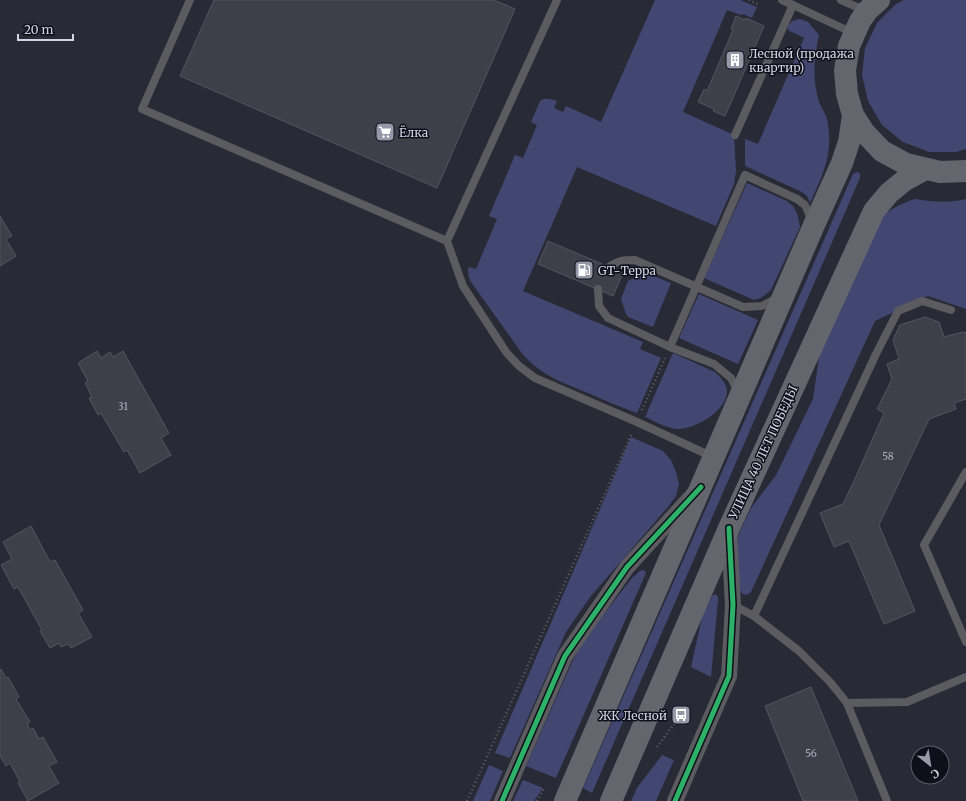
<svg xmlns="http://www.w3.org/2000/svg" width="966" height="801" font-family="Merriweather,serif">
	<rect width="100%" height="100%" fill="#282a36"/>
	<g fill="#424771">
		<path d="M655 0H740L757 7 752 18 743 14 741 15 727 10 683 112 734 135 736 171 734 184 716 226 577 167 523 291 643 342 640 349 661 358 637 413C620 407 604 400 588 393 561 382 540 375 521 352L471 282C468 276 468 272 468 267L476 269 497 219 489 216 515 155 523 158 537 125 531 122 540 101C546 97 550 99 557 101L554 108 563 112 566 106 601 122Z"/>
		<path d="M904 0H966V149L956 152H929L903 142 882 125 868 101 862 75 865 48 877 23 896 4Z"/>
		<path d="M800 19 808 22 819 35C814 58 812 79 819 102 821 107 824 111 826 116 828 122 829 129 829 135 831 159 820 181 810 203L807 196 802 192 745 166V139L758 144 804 38 788 30C787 23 793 20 800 19Z"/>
		<path d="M857 172 860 174V178L592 793 583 788 853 174Z"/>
		<path d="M747 183 787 201 793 206 797 213 800 227 771 290 761 298 754 300 704 278Z"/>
		<path d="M915 199C932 202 949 203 966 199V309L928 296 875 321 751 592 747 595 743 594 738 589 734 544 751 508 776 475 813 399 820 350 881 217C891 209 902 203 915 199Z"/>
		<path d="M644 273H646L671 283 653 327 628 317 626 314 621 299 628 281Z"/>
		<path d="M699 294 758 320 738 364 679 338Z"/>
		<path d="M673 353 715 372C720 377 726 382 727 390 728 410 697 428 680 429 670 430 654 421 645 417Z"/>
		<path d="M631 437 663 451 671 460 676 472 679 484 676 496 668 507 591 596 566 632 510 758 495 753Z"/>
		<path d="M642 570 645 571 646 573 556 778 526 766 573 660 586 637 632 578 640 571Z"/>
		<path d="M715 594 718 597V600L711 677 691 667 702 617 712 596Z"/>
		<path d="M662 755 674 760 656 801H631L637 788Z"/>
		<path d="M489 765 503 771 490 801H473Z"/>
		<path d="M523 780 543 788 534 801H513Z"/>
	</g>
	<g fill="#3d3f49" stroke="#535560">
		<path d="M214 0H494L515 9 437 188 180 76Z"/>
		<path d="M736 16 745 20 746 18 764 26 725 116 713 111 714 109 698 102 704 89 707 91 733 30 731 29Z"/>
		<path d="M0 216 12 236 6 239 16 256 0 266Z"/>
		<path d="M548 241 623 273 613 296 538 264Z"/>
		<path d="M925 317 939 322 944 337 963 332 966 333V399L954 403 956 409 929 419 879 525 915 611 884 624 849 541 834 547 820 513 843 504 854 481 884 413 877 409 892 379 887 364 899 359 893 340 900 325Z"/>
		<path d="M97 351 101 358 110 352 113 357 123 351 169 433 161 438 171 455 140 473 127 450 124 452 101 413 98 415 89 398 92 397 85 383 88 381 78 363Z"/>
		<path d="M31 526 50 562 55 560 83 610 78 613 92 637 71 648 68 644 61 647 59 643 50 648 40 631 42 630 18 587 14 589 1 565 12 559 3 542Z"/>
		<path d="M1 669 6 678 8 677 19 697 16 699 30 722 27 724 30 730 33 728 39 739 43 737 57 762 49 766 59 783 28 801 18 783 20 782 10 763 6 766 0 756V670Z"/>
		<path d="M811 687 858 801H803L765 706Z"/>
	</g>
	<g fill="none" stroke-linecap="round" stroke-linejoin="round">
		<g stroke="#5f6066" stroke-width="2.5" stroke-dasharray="1 3" stroke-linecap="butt">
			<path d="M749 0 758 4"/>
			<path d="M642 410 665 358"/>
			<path d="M657 747 681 715"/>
			<path d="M467 801 632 433"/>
			<path d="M537 801 545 787"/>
		</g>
		<g stroke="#5b5b60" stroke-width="8">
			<path d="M190 0 142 109 447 241"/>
			<path d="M557 0 447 241 463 286 506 352 519 366 535 378 637 422 713 457"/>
			<path d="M782 0 793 5"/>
			<path d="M841 0 866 11"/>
			<path d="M735 135 793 5 853 33"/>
			<path d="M609 267C619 260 623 260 635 260L743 307 762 306 777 298"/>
			<path d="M598 289 599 306 608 318 670 347 714 364 731 378 738 392"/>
			<path d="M670 347 745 175 797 199 805 205 812 221"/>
			<path d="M966 472 924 545 966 642"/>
			<path d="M733 605 754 616 799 651 830 682 847 703 887 801"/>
			<path d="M754 616 876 354 898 311 922 301 951 310"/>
			<path d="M847 703 907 702 966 677"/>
		</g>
		<g stroke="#5b5b60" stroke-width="16">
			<path d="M502 801 565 656 627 567 693 495"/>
			<path d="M675 801 729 676 733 605 729 532"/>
		</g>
		<g stroke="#64666d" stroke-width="22">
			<path d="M879 0 867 11 860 21 849 46 845 70 847 94 853 115 864 132 882 151 906 164 940 172 966 171"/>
			<path d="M565 801 814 225 842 163 849 142 853 115"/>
			<path d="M611 801 729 528 874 211 889 193 905 180 925 169"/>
		</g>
		<defs>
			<g id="cycleway">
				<path d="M502 801 565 656 627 567 701 487"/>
				<path d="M675 801 729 676 733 605 729 528"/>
			</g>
		</defs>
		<use href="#cycleway" stroke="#0d0f19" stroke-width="8"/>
		<use href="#cycleway" stroke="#2db169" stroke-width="5"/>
	</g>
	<defs>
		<symbol id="building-square" viewBox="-11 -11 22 22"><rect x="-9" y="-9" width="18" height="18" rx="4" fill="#9698a7" stroke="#0d0f19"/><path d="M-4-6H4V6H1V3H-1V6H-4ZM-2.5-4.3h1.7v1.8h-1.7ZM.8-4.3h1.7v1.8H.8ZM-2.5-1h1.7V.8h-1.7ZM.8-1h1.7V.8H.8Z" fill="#fff"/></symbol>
		<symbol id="supermarket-square" viewBox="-11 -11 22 22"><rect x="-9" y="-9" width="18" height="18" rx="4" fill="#9698a7" stroke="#0d0f19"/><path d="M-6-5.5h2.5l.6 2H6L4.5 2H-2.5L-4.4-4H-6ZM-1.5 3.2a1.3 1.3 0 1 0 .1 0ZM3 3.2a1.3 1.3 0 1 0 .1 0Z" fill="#fff"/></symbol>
		<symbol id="fuel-square" viewBox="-11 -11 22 22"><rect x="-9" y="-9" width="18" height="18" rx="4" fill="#9698a7" stroke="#0d0f19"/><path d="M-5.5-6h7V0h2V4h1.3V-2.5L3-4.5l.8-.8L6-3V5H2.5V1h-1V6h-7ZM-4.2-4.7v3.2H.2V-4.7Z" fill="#fff"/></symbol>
		<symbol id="bus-square" viewBox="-11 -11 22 22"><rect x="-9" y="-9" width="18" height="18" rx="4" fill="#9698a7" stroke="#0d0f19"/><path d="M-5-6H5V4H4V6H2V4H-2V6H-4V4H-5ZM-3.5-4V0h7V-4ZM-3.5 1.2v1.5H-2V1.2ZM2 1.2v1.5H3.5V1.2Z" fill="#fff"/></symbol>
	</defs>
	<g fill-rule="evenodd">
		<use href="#building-square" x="724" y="49" width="22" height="22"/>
		<use href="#supermarket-square" x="374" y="121" width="22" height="22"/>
		<use href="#fuel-square" x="573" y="259" width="22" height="22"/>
		<use href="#bus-square" x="670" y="704" width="22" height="22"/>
	</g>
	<g text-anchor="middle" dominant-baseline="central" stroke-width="3" stroke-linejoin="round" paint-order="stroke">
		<g font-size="10" fill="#acafbd">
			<text x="123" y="406">31</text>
			<text x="888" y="456">58</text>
			<text x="811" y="753">56</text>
		</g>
		<g font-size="12" fill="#d1d4e4" stroke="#0d0f19" text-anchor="start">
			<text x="749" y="53">Лесной (продажа<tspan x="749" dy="14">квартир)</tspan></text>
			<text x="399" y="132">Ёлка</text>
			<text x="598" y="270">GT-Терра</text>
			<text x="667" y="715" text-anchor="end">ЖК Лесной</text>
		</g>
		<g font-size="12" fill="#d1d4e4" stroke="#0d0f19">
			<text transform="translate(763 452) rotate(-65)">УЛИЦА 40 ЛЕТ ПОБЕДЫ</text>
		</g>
	</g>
	<g transform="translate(930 765) rotate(150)"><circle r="19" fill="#0d0f19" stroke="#5b5e6a"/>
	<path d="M0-3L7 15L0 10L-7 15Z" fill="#9698a7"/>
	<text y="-6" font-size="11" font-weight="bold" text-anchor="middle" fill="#d1d4e4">С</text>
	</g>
	<path d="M18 34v6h55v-6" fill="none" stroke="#d1d4e4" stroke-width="2"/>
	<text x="24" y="34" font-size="12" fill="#d1d4e4" stroke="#0d0f19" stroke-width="3" paint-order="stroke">20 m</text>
</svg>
